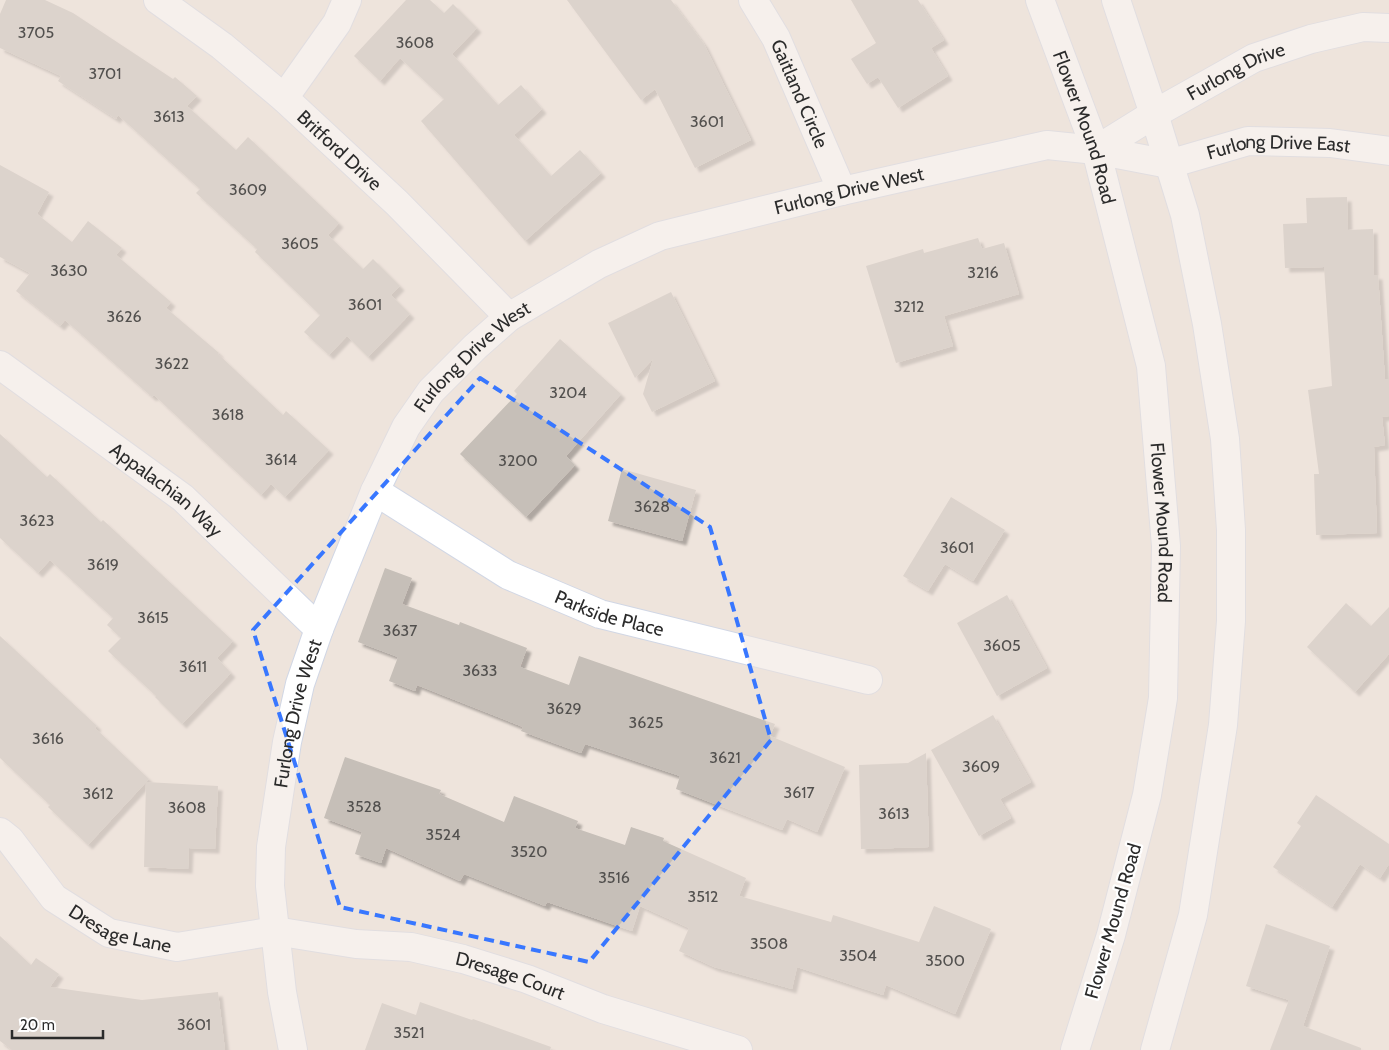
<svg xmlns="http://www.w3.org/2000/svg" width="1389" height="1050" font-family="Cabin,sans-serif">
	<defs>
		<filter id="shadow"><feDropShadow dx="4.5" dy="4.5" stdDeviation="1" flood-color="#0004"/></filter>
	</defs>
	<rect width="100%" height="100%" fill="#eee4dc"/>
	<g fill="#c6bfb8" filter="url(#shadow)">
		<path d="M6 0H45L73 13 173 79 175 77 197 96 187 106 236 150 248 137 339 223 328 235 363 269 373 259 400 286 391 295 410 314 368 357 347 336 329 355 304 332 320 315 255 252 257 249 196 193 200 189 118 115 116 119 58 81 61 76 0 48V14Z"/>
		<path d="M406 0H430L444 13 453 4 477 28 452 54 498 105 521 85 542 109 514 135 551 176 580 150 601 173 525 241 421 121 444 99 400 58 380 81 354 56Z"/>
		<path d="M567 0H671L704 44 751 140 695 168 655 89 641 100Z"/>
		<path d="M851 0H918L944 40 931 48 948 76 898 108 878 77 867 84 851 59 876 43Z"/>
		<path d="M0 165 49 192 37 214 72 242 88 221 122 248 116 255 171 302 166 308 219 353 218 354 283 415 286 411 329 450 285 497 271 484 261 495 154 395 152 397 65 320 60 326 16 291 30 273 0 257Z"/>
		<path d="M1347 197 1348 230 1373 229 1374 275H1378L1385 379H1389V416L1382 417 1385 445 1374 447 1377 533 1316 535 1314 474H1319L1308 390 1332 386 1324 267 1285 268 1283 224 1307 223 1306 198Z"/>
		<path d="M978 238 982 249 1004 243 1019 294 944 316 953 346 896 363 866 266 923 249 924 253Z"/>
		<path d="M671 292 715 381 652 412 643 394 653 359 635 378 608 323Z"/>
		<path d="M560 339 621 394 566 456 575 465 526 517 460 454 517 394 514 391Z"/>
		<path d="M0 434 47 477 50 474 101 522 103 520 233 641 217 658 231 673 182 724 155 697 156 696 108 651 121 638 107 625 113 618 50 560 38 573 0 538Z"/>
		<path d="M622 469 696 490 682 541 608 521Z"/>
		<path d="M951 497 1005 530 973 581 945 564 928 591 903 576Z"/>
		<path d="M385 568 412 578 402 604 459 625 460 622 527 648 520 667 569 685 579 656 775 724 770 736 845 767 817 832 787 819 782 830 676 789 680 776 585 744 581 753 521 731 523 727 417 685 415 691 389 681 398 657 358 642Z"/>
		<path d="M1007 595 1047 668 997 696 957 623Z"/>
		<path d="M1346 603 1371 626 1389 607V654L1355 692 1307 647Z"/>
		<path d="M0 636 97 726 95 728 149 779 88 845 48 807 50 805 0 758Z"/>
		<path d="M993 715 1031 782 1000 799 1011 818 979 836 931 750Z"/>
		<path d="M926 753 929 847 861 849 859 765 908 763Z"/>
		<path d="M345 757 441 790 439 794 504 822 514 796 578 821 575 828 625 845 631 827 664 838 663 841 746 878 739 896 831 922 833 915 919 942 934 906 991 929 955 1014 886 985 883 995 797 967 792 989 714 967 679 951 689 928 640 906 632 931 547 902 545 906 464 874 460 881 386 848 381 863 355 854 362 832 324 818Z"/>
		<path d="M146 782 218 786 215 849 189 848 188 869 144 867Z"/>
		<path d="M1316 795 1389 844V864L1380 878 1360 864 1332 907 1273 867 1301 826 1297 823Z"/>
		<path d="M1266 924 1330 946 1303 1026 1361 1048V1050H1270L1289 1000 1246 986Z"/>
		<path d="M0 936 31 965 36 958 59 974 50 987 142 1000 218 992 225 1050H12L0 1041Z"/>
		<path d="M420 1002 472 1020 473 1019 551 1047 550 1050H365L382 1003 416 1015Z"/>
	</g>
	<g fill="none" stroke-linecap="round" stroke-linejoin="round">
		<defs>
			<g id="street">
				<path id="s1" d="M158 0 222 46 284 98 397 203 509 317"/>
				<path id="s2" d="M753 0 776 38 842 191"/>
				<path d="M284 98 337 23 347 0"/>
				<path id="s3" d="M1096 150 1154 114 1254 58 1311 39 1363 27 1389 28"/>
				<path id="s4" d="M0 365 183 498 319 629"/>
				<path id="s5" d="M375 491 508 575 600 614 868 680"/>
				<path id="s6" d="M0 832 10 840 54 898 109 933 177 947 275 931 356 944 411 947 463 959 527 979 603 1009 738 1050"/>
				<path id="s7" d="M293 1050 282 992 270 886 271 847 287 742 300 684 319 629 375 491 406 427 431 391 475 347 509 317 599 264 660 236 842 191 1047 145 1096 150 1169 164 1248 141 1330 143 1389 151"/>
			</g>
			<g id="secondary">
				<path id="s8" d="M1040 0 1096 150 1151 366 1166 546 1163 698 1147 795 1111 935 1075 1050"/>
				<path d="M1116 0 1154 114 1185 215 1207 324 1225 439 1231 530V621L1223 725 1193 915 1155 1050"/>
			</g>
		</defs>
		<use href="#street" stroke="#d1d7e5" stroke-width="30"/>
		<use href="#secondary" stroke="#d1d7e5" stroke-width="30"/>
		<use href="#street" stroke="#fff" stroke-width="28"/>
		<use href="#secondary" stroke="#fff" stroke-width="28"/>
	</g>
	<path d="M0 0H1389V1050H0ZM480 378 710 527 771 740 589 962 340 907 253 630Z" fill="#eee4dc" fill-opacity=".55" fill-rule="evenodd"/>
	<path fill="none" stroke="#3877ff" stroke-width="4" stroke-dasharray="10 6" stroke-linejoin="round" d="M480 378 710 527 771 740 589 962 340 907 253 630Z"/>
	<g text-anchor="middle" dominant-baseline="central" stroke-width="4.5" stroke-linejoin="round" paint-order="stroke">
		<g font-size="16" fill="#52504e">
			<text x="36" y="32">3705</text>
			<text x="415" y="42">3608</text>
			<text x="105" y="73">3701</text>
			<text x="169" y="116">3613</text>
			<text x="707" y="121">3601</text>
			<text x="248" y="189">3609</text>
			<text x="300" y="243">3605</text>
			<text x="69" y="270">3630</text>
			<text x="983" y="272">3216</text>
			<text x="365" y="304">3601</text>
			<text x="909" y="306">3212</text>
			<text x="124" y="316">3626</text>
			<text x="172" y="363">3622</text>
			<text x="568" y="392">3204</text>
			<text x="228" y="414">3618</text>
			<text x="281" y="459">3614</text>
			<text x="518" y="460">3200</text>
			<text x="652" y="506">3628</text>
			<text x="37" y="520">3623</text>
			<text x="957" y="547">3601</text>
			<text x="103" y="564">3619</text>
			<text x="153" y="617">3615</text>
			<text x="400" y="630">3637</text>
			<text x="1002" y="645">3605</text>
			<text x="193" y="666">3611</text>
			<text x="480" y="670">3633</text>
			<text x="564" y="708">3629</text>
			<text x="646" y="722">3625</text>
			<text x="48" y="738">3616</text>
			<text x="725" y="757">3621</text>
			<text x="981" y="766">3609</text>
			<text x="799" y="792">3617</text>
			<text x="98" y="793">3612</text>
			<text x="364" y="806">3528</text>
			<text x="187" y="807">3608</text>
			<text x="894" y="813">3613</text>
			<text x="443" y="834">3524</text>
			<text x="529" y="851">3520</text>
			<text x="614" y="877">3516</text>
			<text x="703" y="896">3512</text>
			<text x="769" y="943">3508</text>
			<text x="858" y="955">3504</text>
			<text x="945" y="960">3500</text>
			<text x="194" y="1024">3601</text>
			<text x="409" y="1032">3521</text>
		</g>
		<g font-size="19" fill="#2b2b2b" stroke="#fff">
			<text stroke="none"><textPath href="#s3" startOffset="161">Furlong Drive</textPath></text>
			<text stroke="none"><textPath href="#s2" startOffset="105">Gaitland Circle</textPath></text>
			<text stroke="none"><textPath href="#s8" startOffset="135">Flower Mound Road</textPath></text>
			<text stroke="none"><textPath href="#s1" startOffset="236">Britford Drive</textPath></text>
			<text stroke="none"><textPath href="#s7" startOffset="1605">Furlong Drive East</textPath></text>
			<text stroke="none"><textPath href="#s7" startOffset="1166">Furlong Drive West</textPath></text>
			<text stroke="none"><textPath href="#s7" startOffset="746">Furlong Drive West</textPath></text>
			<text stroke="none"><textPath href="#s4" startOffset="208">Appalachian Way</textPath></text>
			<text stroke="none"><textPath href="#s8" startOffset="540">Flower Mound Road</textPath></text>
			<text stroke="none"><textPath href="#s5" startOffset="266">Parkside Place</textPath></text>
			<text stroke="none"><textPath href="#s7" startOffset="341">Furlong Drive West</textPath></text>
			<text transform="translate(1113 921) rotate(-74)">Flower Mound Road</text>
			<text stroke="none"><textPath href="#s6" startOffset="160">Dresage Lane</textPath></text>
			<text stroke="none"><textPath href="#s6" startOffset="560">Dresage Court</textPath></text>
		</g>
	</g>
	<path d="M12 1030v8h91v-8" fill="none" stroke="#2b2b2b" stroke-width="2.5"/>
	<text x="20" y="1030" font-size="15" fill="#2b2b2b" stroke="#ffffff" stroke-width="4" paint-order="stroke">20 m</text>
</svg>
